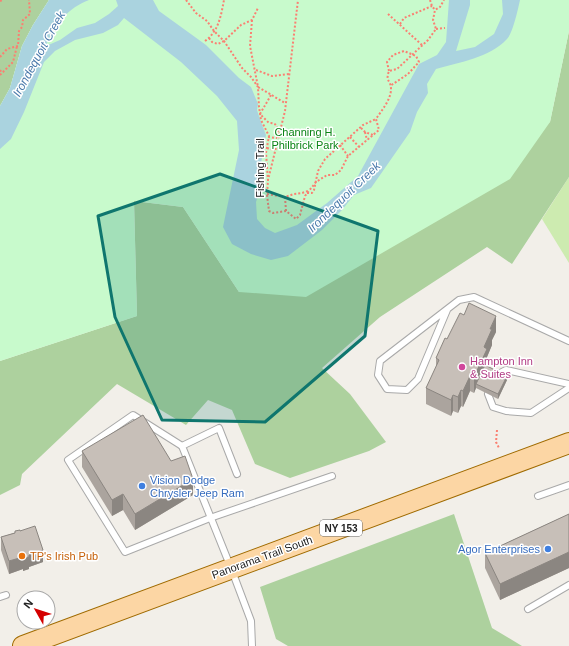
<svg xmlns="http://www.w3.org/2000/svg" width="569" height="646" font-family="Arial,sans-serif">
	<rect width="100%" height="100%" fill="#f2efe9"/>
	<path fill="#cdebb0" d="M569 177V263L542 219Z"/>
	<g fill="#add19e">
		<path d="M0 0H49L33 25 22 46 10 88 0 106Z"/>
		<path d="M569 31V177L512 264 487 247 380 317 322 368 350 394 386 442 369 451 290 478 255 464 232 410 208 400 186 425 117 384 22 474 20 485 0 495V361L137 316 134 201 183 207 239 292 550 122Z"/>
		<path d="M454 514 492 628 522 646H288L276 639 260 587Z"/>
	</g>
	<path fill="#c8facc" d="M49 0H569V31L550 122 510 179 306 297 239 292 183 207 134 201 137 316 0 361V106L10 88 22 46 33 25Z"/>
	<path fill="#aad3df" d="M49 0H89C69 7 53 26 46 46L60 40 77 28 95 23 109 14 118 6 116 0H153L159 11 206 45 239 78 251 87 258 104 257 110 260 119 266 135 260 169 261 186 256 202 257 219 265 228 275 233 297 225 327 203 358 176 419 64 437 55 446 42 449 0H470V5L456 51 475 47 494 34 503 14 502 0H520C518 9 513 33 507 39 489 58 460 62 436 69L427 84 428 93 417 112 410 132 371 188 354 195 342 210 322 230 288 256 271 260 251 254 232 244 223 227 239 150 237 121 217 96 181 62 124 18 118 25 103 33 75 40 55 51 44 62 24 112 11 139 0 149V106L10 88 22 46 33 25Z"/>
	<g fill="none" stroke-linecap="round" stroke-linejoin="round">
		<defs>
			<g id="service">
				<path d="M447 310 418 379 407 390 387 389 378 375 380 361 459 300 474 297 569 341"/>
				<path d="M496 375 506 370 569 384"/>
				<path d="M488 394 493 407 506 411 531 413 569 388"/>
				<path d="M182 446 133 415 68 460 125 552 210 518 332 476"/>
				<path d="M237 474 219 428 182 446 231 568 251 621 252 646"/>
				<path d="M538 496 569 485"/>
				<path d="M0 597 6 595"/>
				<path d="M528 609 569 585"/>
			</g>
			<path id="primary" d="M23 646 569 443"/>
		</defs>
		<use href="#service" stroke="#a9a9a9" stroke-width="8"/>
		<use href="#primary" stroke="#a06b00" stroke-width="22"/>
		<g stroke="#fa8072" stroke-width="2" stroke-dasharray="2 2" stroke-linecap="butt">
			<path d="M186 0 196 13 207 21 214 31 224 41 242 68 251 77 258 87 259 107 261 120 269 136 266 153 268 180 267 195 269 211 273 213 286 211 296 219 300 215 305 196 316 182 327 175H335L341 170 348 156 379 130 376 119C381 111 391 100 391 89 391 80 385 82 389 71L397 69 428 40 436 29 433 20 435 10 440 7 444 0"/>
			<path d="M430 0 432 6 435 10"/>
			<path d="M0 1 3 0"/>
			<path d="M388 14 422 45"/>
			<path d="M252 20 250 46 258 87 285 103"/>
			<path d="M400 24 404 18 432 6"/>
			<path d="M436 29 445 28"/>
			<path d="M209 38 212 42 218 44 224 41 241 25 252 20 258 8"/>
			<path d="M205 41C219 31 221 15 224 0"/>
			<path d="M0 57 7 49 18 46 19 31 22 27 23 20 30 14 29 0"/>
			<path d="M0 70 2 73"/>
			<path d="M256 70 272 76 289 74"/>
			<path d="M389 71 387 62 393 55 404 51 416 56 419 62 408 74 390 86"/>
			<path d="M0 75 13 62 17 46"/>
			<path d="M271 95 260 114 269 123C276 123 277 125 278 132"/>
			<path d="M361 128 365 132 373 135"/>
			<path d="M365 132 367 140"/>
			<path d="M268 137 277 138"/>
			<path d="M350 137 359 147"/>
			<path d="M340 145 348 156"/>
			<path d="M267 148 275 150"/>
			<path d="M263 180H268L285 111 298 0"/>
			<path d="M307 193H312L314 190 318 171 325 159 363 125 376 119"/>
			<path d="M267 194 285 197 294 194 302 193 308 191"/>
			<path d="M285 197 286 211"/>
			<path d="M497 430 496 442 499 448"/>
		</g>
		<use href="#service" stroke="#fff" stroke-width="6"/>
		<use href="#primary" stroke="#fcd6a4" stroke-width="20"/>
	</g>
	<g fill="#aba49e">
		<path d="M496 332 492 340V345L487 357V365L486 366 507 380 498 399 476 388 474 393 470 391 463 407 461 406 458 413 453 411 451 416 426 404V388L436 368V358L447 339Z"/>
		<path d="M82 451 171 461 193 495 135 530 123 510 112 516 82 467Z"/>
		<path d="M569 514V568L500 600 485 568V553Z"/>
		<path d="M20 531 43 562 29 567V569L23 571V569L9 574 1 550V537Z"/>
	</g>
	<g fill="#8b8681">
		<path d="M496 316V332L492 340V345L487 357V365L478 384H476V388L474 393V377L490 329Z"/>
		<path d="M470 376V391L463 407V391Z"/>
		<path d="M507 376V380L498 399V394Z"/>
		<path d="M461 390V406L458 413V397Z"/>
		<path d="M453 395V411L451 416V400Z"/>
		<path d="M193 479V495L135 530V514Z"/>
		<path d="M123 494V510L112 516V500Z"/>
		<path d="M43 550V562L29 567V569L23 571V558L29 555Z"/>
		<path d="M569 552V568L500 600V584Z"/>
		<path d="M23 557V569L9 574V561Z"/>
	</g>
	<g fill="#c7bfb8" stroke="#8b8681">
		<path d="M469 303 496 316 490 329H492L484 347 487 349 474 377 470 376 463 391 461 390 458 397 453 395 451 400 426 388 439 360 436 358 445 338 447 339 460 313 464 315Z"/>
		<path d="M485 365 507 376 498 394 476 384Z"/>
		<path d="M143 415 171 461 185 456 193 479 135 514 123 494 112 500 82 451Z"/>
		<path d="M569 514V552L500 584 485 553Z"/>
		<path d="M35 526 43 550 29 555V557L23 558V557L9 561 1 537 15 533V531L20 530V531Z"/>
	</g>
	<path fill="#0f766e" fill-opacity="0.2" stroke="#0f766e" stroke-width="3" stroke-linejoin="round" d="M220 174 378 231 365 336 265 422 162 420 115 317 98 216Z"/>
	<circle fill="#d1479c" stroke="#fff" stroke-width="1.5" cx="462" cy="367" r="4"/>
	<g fill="#3f7fe0" stroke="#fff" stroke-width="1.5">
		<circle cx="142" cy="486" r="4"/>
		<circle cx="548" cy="549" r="4"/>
	</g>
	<circle fill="#e8710a" stroke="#fff" stroke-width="1.5" cx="22" cy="556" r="4"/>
	<g text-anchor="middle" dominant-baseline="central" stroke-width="3" stroke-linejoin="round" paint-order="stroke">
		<rect fill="#fff" stroke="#646464" stroke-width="1" x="320" y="520" width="42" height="16" rx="3"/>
		<g font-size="10" font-weight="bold" fill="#222">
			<text x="341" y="528">NY 153</text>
		</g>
		<g font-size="11" fill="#0c8416" stroke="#fff">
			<text x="305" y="132">Channing H.<tspan x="305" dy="13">Philbrick Park</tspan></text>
		</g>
		<g font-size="11" fill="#222" stroke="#fff">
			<text transform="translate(260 168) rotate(-90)">Fishing Trail</text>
			<text transform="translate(262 557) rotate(-20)">Panorama Trail South</text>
		</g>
		<g font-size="11" fill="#b23c85" stroke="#fff" text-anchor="start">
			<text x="470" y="361">Hampton Inn<tspan x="470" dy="13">&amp; Suites</tspan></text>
		</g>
		<g font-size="11" fill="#366cbe" stroke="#fff" text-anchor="start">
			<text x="150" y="480">Vision Dodge<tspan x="150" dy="13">Chrysler Jeep Ram</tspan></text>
			<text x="540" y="549" text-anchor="end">Agor Enterprises</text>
		</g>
		<g font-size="11" fill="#c56008" stroke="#fff" text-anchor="start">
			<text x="30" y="556">TP's Irish Pub</text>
		</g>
		<g font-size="12" font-style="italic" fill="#4a7aab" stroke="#fff">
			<text transform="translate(39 54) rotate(-61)">Irondequoit Creek</text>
			<text transform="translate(344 197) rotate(-44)">Irondequoit Creek</text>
		</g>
	</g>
	<g transform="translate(36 610) rotate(309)"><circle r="19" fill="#ffffff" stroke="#a7a7a7"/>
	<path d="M0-3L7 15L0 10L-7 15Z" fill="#d40000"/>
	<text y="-6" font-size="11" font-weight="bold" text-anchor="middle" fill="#222222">N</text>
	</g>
</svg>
